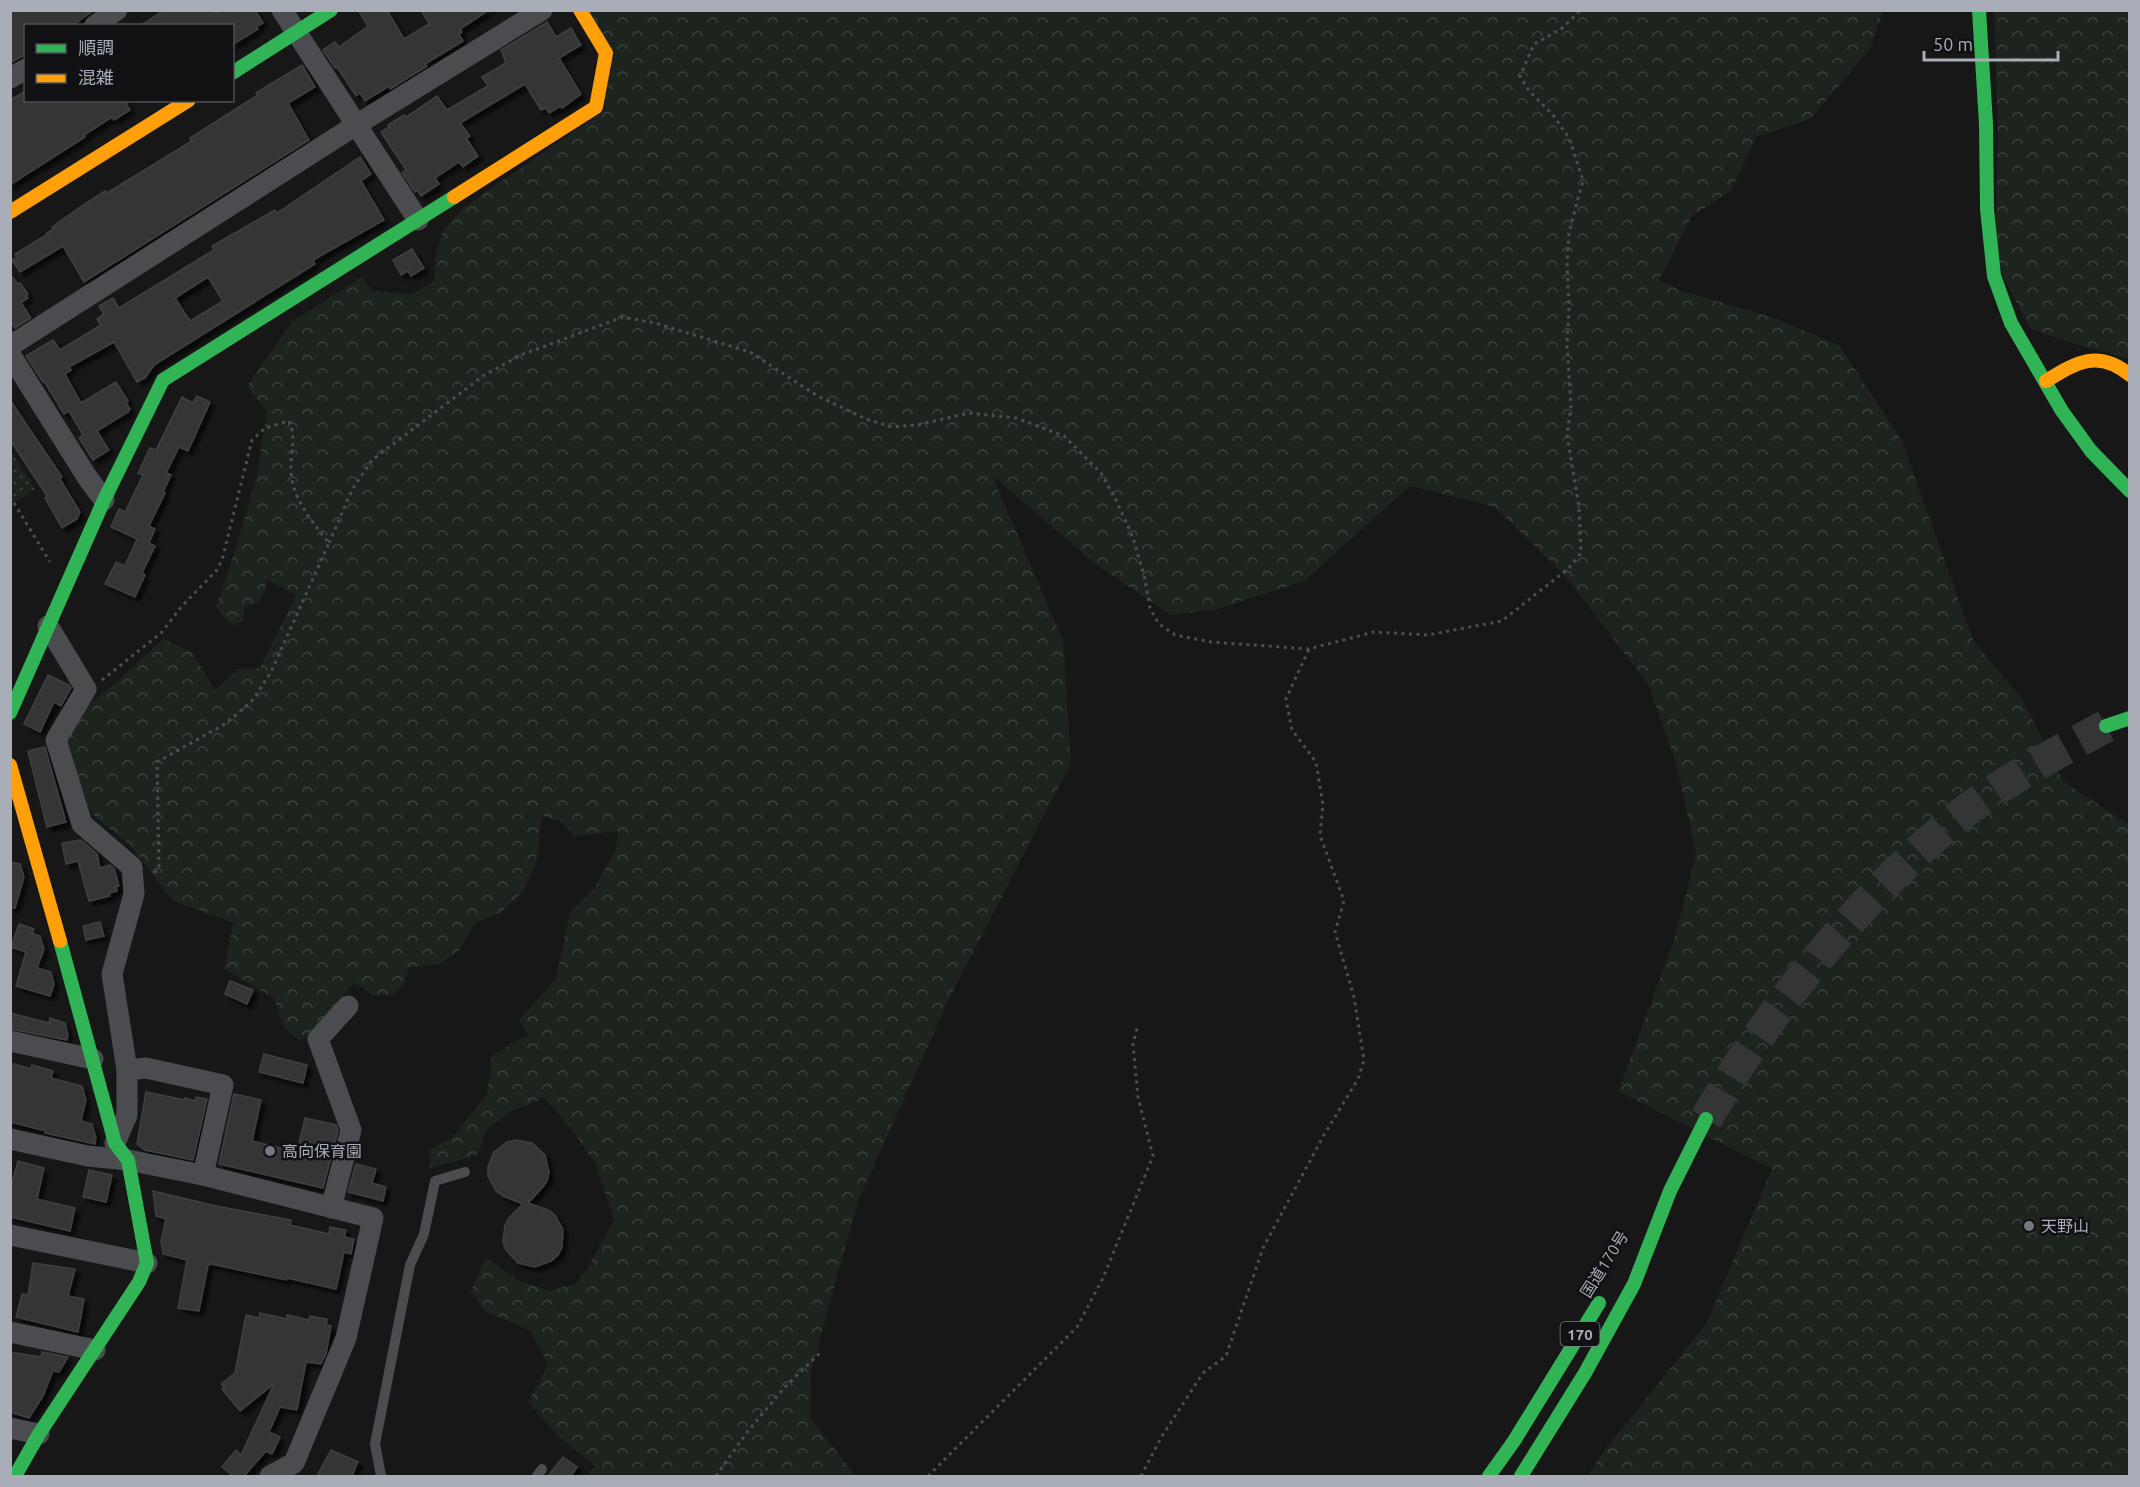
<svg xmlns="http://www.w3.org/2000/svg" width="2140" height="1487" font-family="Ubuntu,'Noto Sans JP',sans-serif">
	<defs>
		<pattern id="forest-crowns" width="20" height="18" patternUnits="userSpaceOnUse" patternTransform="scale(1.5)"><rect width="20" height="18" fill="#1d241e"/><path d="M2 6a3 3 0 1 1 6 0M12 15a3 3 0 1 1 6 0" fill="none" stroke="#3b413d"/></pattern>
		<pattern id="park-dots" width="8" height="8" patternUnits="userSpaceOnUse" patternTransform="scale(1.5)"><rect width="8" height="8" fill="#1d241e"/><path d="M2 2h.1M6 6h.1" fill="none" stroke="#3b413d" stroke-width="1.8" stroke-linecap="round"/></pattern>
		<filter id="shadow"><feDropShadow dx="4.5" dy="4.5" stdDeviation="1.5" flood-color="#0009"/></filter>
	</defs>
	<rect width="100%" height="100%" fill="#171717"/>
	<g fill="url(#forest-crowns)">
		<path d="M590 11H1883L1870 49 1810 119 1756 137 1731 191 1692 216 1659 280 1679 290 1774 318 1839 345 1902 441 1973 640 2023 700 2063 781 2129 825V1476H1588L1604 1451 1706 1324 1772 1169 1618 1091 1674 941 1696 854 1677 766 1648 684 1567 578 1495 507 1410 486 1304 581 1218 609 1171 615 1094 563 992 475 1063 641 1071 765 1051 801 949 999 858 1201 810 1374 811 1419 856 1476H587L595 1466 559 1437 528 1402 548 1365 530 1330 486 1312 471 1292 485 1257 516 1279 550 1291 577 1283 591 1262 614 1220 596 1165 573 1131 545 1098 511 1111 487 1129 477 1155 430 1168 429 1150 452 1138 487 1094 492 1056 511 1044 528 1035 519 1020 556 979 570 913 594 889 616 849 618 831 574 836 560 821 542 816 536 861 524 891 500 913 475 923 458 952 439 964 409 967 404 984 393 995H373L354 982 318 1030 299 1040C281 1028 281 1019 274 998L224 969 233 923 172 900 129 844 95 817 76 787 64 744 86 707 119 680 163 639 192 652 215 690 238 669 260 668 296 595 266 579 265 591 257 604 245 605 243 621 234 625 225 619 216 607 235 551 257 475 267 411 247 386 292 322 362 277 372 291 413 294 434 281 435 257 444 229 463 208 605 110Z"/>
		<path d="M1994 11H2129V359L2068 342 2030 328 1995 261 1998 131Z"/>
	</g>
	<path fill="url(#park-dots)" d="M10 450 35 489 11 505H10Z"/>
	<g fill="#353536" stroke="#3f4043" stroke-width="1.5" fill-rule="evenodd" filter="url(#shadow)">
		<path d="M10 10H94L72 26H26V54L10 63Z"/>
		<path d="M164 10H214L216 13 220 10H255L263 23 256 27 258 29 232 45V26H140Z"/>
		<path d="M358 10H387L404 39 429 24 421 10H489L460 29 462 32 459 34 463 41 425 64 427 66 390 89 389 86 365 101 360 93 356 96 337 67 335 68 323 50 335 42 339 47 368 26Z"/>
		<path d="M547 22 556 37 571 28 581 45 559 58 581 94 562 108 561 106 549 113 546 108 541 110 525 84 460 123 470 136 466 138 478 156 463 167 459 162 435 178 439 184 421 196 417 190 415 192 402 173 406 170 381 132 389 127 388 125 404 115 406 117 437 96 447 110 488 86 482 77 506 63 501 50Z"/>
		<path d="M302 65 315 87 288 103 309 140 84 282 63 246 20 272 12 260 17 258 15 254 48 234 47 233 54 229 52 227 86 203 105 191 107 193 192 141 190 138 258 95 256 93Z"/>
		<path d="M26 91V100H124L130 110 114 120 112 117 84 135 85 137 10 185V100Z"/>
		<path d="M360 157 371 174 361 181 384 220 313 260 315 264 154 365 145 378 137 382 114 342 69 367 71 370 65 374 81 403 116 382 128 401 126 403 130 409 128 412 97 431 109 450 93 460 79 438 83 435 69 411 64 414 44 381 43 382 26 356 53 340 60 350 101 325 97 319 104 314 99 306 113 298 119 308 214 250 212 246 275 210 277 213ZM208 277 223 301 190 321 175 298Z"/>
		<path d="M412 249 424 268 411 276 408 271 401 275 393 260Z"/>
		<path d="M10 274 18 284 20 283 28 294 26 296 28 298 21 303 31 318 15 328 10 320Z"/>
		<path d="M197 396 210 402 188 451 179 447 166 473 171 475 163 492 165 493 149 526 155 529 149 543 155 546 142 573 145 575 135 597 105 584 116 562 125 566 137 539 111 527 119 509 125 512 143 475 138 473 150 448 156 450 182 397 193 403Z"/>
		<path d="M10 400 62 477 60 479 80 512 77 519 62 528 45 498 47 496 10 440Z"/>
		<path d="M48 675 69 685 71 688 61 706 54 702 40 732 24 724Z"/>
		<path d="M45 747 66 822 47 827 28 751Z"/>
		<path d="M81 840 97 854 100 868 110 865 114 868 119 886 116 887 117 891 109 893 110 896 89 901 78 861 66 864 62 843Z"/>
		<path d="M10 862 20 864 24 877 15 908H10Z"/>
		<path d="M100 922 104 936 86 940 83 926Z"/>
		<path d="M19 924 34 929 32 933 40 936 44 949 37 968 51 972 54 984 50 996 16 986 26 952 11 947Z"/>
		<path d="M230 981 253 990 247 1004 225 994Z"/>
		<path d="M10 1013 49 1023 50 1018 65 1023 68 1035 67 1040 10 1029Z"/>
		<path d="M264 1054 307 1065 303 1083 259 1072Z"/>
		<path d="M10 1063 31 1069 32 1065 53 1071 51 1078 82 1086 86 1100 81 1121 92 1124 96 1138 95 1144 45 1133 46 1131 10 1122Z"/>
		<path d="M146 1092 185 1100V1098L195 1101 196 1097 207 1099 193 1160 145 1150 137 1144Z"/>
		<path d="M234 1094 261 1100 252 1141 297 1152 305 1118 336 1125 338 1131 323 1188 219 1164Z"/>
		<path d="M516 1140 532 1143 545 1155 549 1172 547 1181 542 1188 528 1203 548 1210 555 1215 563 1230 562 1247 558 1255 551 1261 535 1267 518 1263 506 1250 503 1242 505 1225 509 1218 523 1204 503 1196 496 1191 488 1176V1167L494 1152 507 1142Z"/>
		<path d="M18 1161 44 1168 37 1199 75 1208 70 1231 10 1217V1191Z"/>
		<path d="M356 1164 376 1169 372 1183 386 1187 383 1201 348 1192Z"/>
		<path d="M89 1170 112 1175 106 1202 83 1197Z"/>
		<path d="M153 1191 216 1206 291 1220 290 1225 329 1234 330 1227 346 1230 344 1237 354 1239 351 1254 344 1252 336 1289 287 1278 286 1280 211 1264 208 1265 199 1311 178 1308 187 1260 163 1254 161 1241 166 1219 156 1216Z"/>
		<path d="M33 1263 75 1269 68 1296 84 1299 78 1332 16 1317 22 1294 28 1295Z"/>
		<path d="M260 1313 287 1319V1315L309 1320 310 1316 327 1319 326 1324 331 1326 326 1354 321 1364 306 1362 297 1410 280 1407 269 1432 280 1437 272 1454 266 1451 244 1476H233L222 1467 236 1450 241 1455 274 1384 240 1411 222 1389 224 1387 221 1384 235 1373 246 1315 259 1318Z"/>
		<path d="M10 1352 41 1357 42 1352 68 1357 59 1372 53 1371 43 1396 29 1418 10 1412Z"/>
		<path d="M331 1450 358 1462 352 1476H317Z"/>
		<path d="M563 1457 577 1467 571 1476H548Z"/>
	</g>
	<g fill="none" stroke-linecap="round" stroke-linejoin="round">
		<path stroke="#343537" stroke-width="33" stroke-dasharray="33 16" stroke-linecap="butt" d="M1706 1119C1720 1097 1732 1074 1747 1053 1802 971 1873 889 1948 825 1996 785 2051 756 2106 726"/>
		<g stroke="#4d4e52" stroke-width="3" stroke-dasharray="3 4.5" stroke-linecap="butt">
			<path d="M14 503 50 562"/>
			<path d="M329 543 352 490 372 460 483 376 521 355 623 317 655 323 750 352 816 395 866 419 892 427 917 425 969 413 1016 418 1064 436 1101 473 1117 502 1133 538 1144 575 1150 608 1158 623 1175 635 1211 642 1309 649 1374 632 1428 635 1502 621 1569 568 1581 553 1579 507 1567 435 1571 406 1567 345 1569 308 1567 263 1569 232 1583 180 1569 138 1553 115 1529 91 1520 76 1534 44 1561 29 1581 10"/>
			<path d="M102 680 161 633 182 606 216 571 222 560 252 440 265 428 289 421C297 437 290 455 291 472 293 500 313 523 329 543L271 672 252 701 225 724 157 762 159 869 155 872 151 871"/>
			<path d="M716 1476 748 1431 785 1387 821 1352"/>
			<path d="M928 1476 1077 1327 1103 1278 1153 1156 1138 1097 1133 1044 1138 1025"/>
			<path d="M1141 1476 1162 1436 1203 1373 1226 1356 1263 1248 1324 1135 1358 1079 1364 1060 1354 997 1335 932 1344 901 1320 835 1323 805 1316 762 1292 730 1286 699 1309 649"/>
		</g>
		<g stroke="#4b4c50" stroke-width="10">
			<path d="M381 1476 375 1444 410 1265 424 1234 435 1181 465 1172"/>
			<path d="M537 1476 542 1469"/>
		</g>
		<g stroke="#4b4c50" stroke-width="21">
			<path d="M282 10 418 220"/>
			<path d="M94 26 117 10"/>
			<path d="M10 78 26 69"/>
			<path d="M10 346 356 125 542 10"/>
			<path d="M10 354 87 477 104 500"/>
			<path d="M48 626 86 689 56 740 82 824 132 867 134 894 112 974 127 1070"/>
			<path d="M10 1041 93 1059"/>
			<path d="M10 1139 88 1156 128 1160 203 1175 373 1218 346 1338 294 1463 270 1476"/>
			<path d="M115 1143 127 1115V1070L146 1068 223 1085 203 1175"/>
			<path d="M331 1208 351 1130 318 1039 348 1006"/>
			<path d="M10 1235 147 1263"/>
			<path d="M10 1332 95 1350"/>
			<path d="M10 1428 39 1434"/>
		</g>
		<g stroke="#30b455" stroke-width="14">
			<path d="M1979 10 1986 124 1987 209 1994 276 2011 323 2062 411 2091 451 2130 491"/>
			<path d="M232 73 331 10"/>
			<path d="M10 713 104 500 163 380 454 197"/>
			<path d="M2106 726 2130 718"/>
			<path d="M15 1476 39 1434 139 1282 147 1263 128 1160 115 1143 60 941"/>
			<path d="M1489 1476 1514 1441 1599 1303"/>
			<path d="M1521 1476 1585 1373 1634 1284 1670 1191 1706 1119"/>
		</g>
		<g stroke="#ff9f0a" stroke-width="14">
			<path d="M454 197 596 107 606 53 580 10"/>
			<path d="M10 212 189 100"/>
			<path d="M2046 381C2077 362 2098 349 2130 375"/>
			<path d="M10 765 60 941"/>
		</g>
	</g>
	<g fill="#757880" stroke="#111113" stroke-width="2">
		<circle cx="270" cy="1151" r="6"/>
		<circle cx="2029" cy="1226" r="6"/>
	</g>
	<g text-anchor="middle" dominant-baseline="central" stroke-width="5" stroke-linejoin="round" paint-order="stroke">
		<rect fill="#111113" stroke="#7b7e86" stroke-width="1.5" x="1560.5" y="1322" width="39" height="24" rx="4.5"/>
		<g font-size="15" font-weight="bold" fill="#a8adb8">
			<text x="1580" y="1334">170</text>
		</g>
		<g font-size="16" fill="#a8adb8" stroke="#111113" text-anchor="start">
			<text x="282" y="1151">高向保育園</text>
			<text x="2041" y="1226">天野山</text>
		</g>
		<g font-size="16" fill="#a8adb8" stroke="#111113">
			<text transform="translate(1604 1264) rotate(-58)">国道170号</text>
		</g>
	</g>
	<rect width="2140" height="1487" fill="none" stroke="#a8adb8" stroke-width="24"/>
	<rect x="24" y="24" width="210" height="78" fill="#111113" stroke="#4d4f55" stroke-width="1.5"/>
	<rect x="36" y="44" width="30" height="9" fill="#30b455" stroke="#4d4f55" stroke-width="1.5"/>
	<text x="78" y="54" font-size="18" fill="#a8adb8">順調</text>
	<rect x="36" y="74" width="30" height="9" fill="#ff9f0a" stroke="#4d4f55" stroke-width="1.5"/>
	<text x="78" y="84" font-size="18" fill="#a8adb8">混雑</text>
	<path d="M1924 51v9h134v-9" fill="none" stroke="#a8adb8" stroke-width="3"/>
	<text x="1933" y="51" font-size="18" fill="#a8adb8" stroke="#111113" stroke-width="4.5" paint-order="stroke">50 m</text>
</svg>
